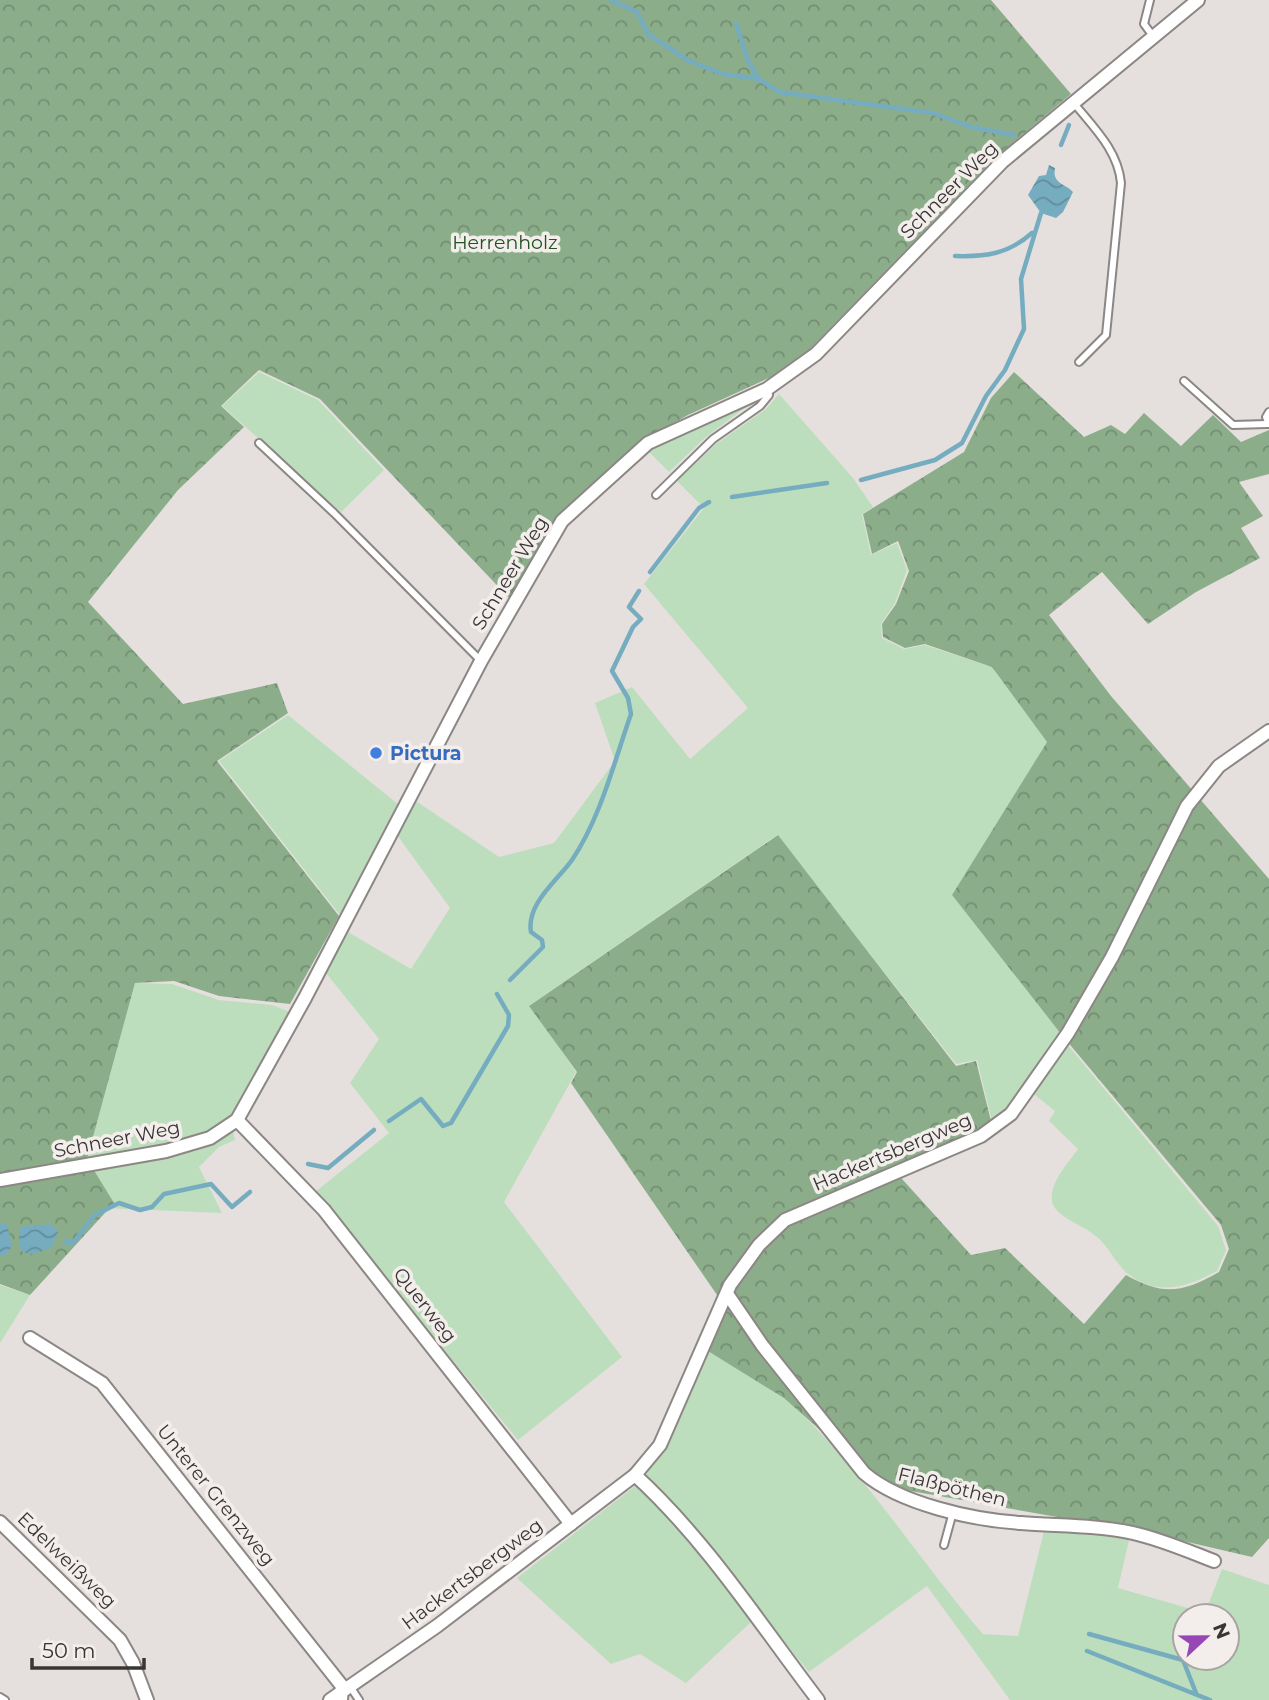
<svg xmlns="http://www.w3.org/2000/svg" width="1269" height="1700" font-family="Montserrat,sans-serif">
	<defs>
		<pattern id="forest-crowns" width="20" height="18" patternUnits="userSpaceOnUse" patternTransform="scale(1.75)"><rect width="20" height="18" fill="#8bad8a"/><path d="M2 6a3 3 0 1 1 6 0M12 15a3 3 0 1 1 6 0" fill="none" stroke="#738e72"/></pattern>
		<pattern id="water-waves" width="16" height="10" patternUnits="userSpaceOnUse" patternTransform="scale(1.75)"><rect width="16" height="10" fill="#76acbf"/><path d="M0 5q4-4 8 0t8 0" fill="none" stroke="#628d9c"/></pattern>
	</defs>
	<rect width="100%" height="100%" fill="#e5e0de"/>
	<g fill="#bddebc" fill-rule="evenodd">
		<path d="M259 372 318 400 384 470 341 512 222 406Z"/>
		<path d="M779 394 853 478 873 507 862 514 871 555 897 543 907 570 895 603 881 624 882 638 904 649 925 645 992 667 1047 742 952 895 1061 1034 1008 1107 992 1121 977 1060 956 1064 777 835 530 1005 576 1072 504 1202 622 1357 518 1440 315 1192 389 1133 350 1083 379 1039 326 973 348 932 411 969 450 908 397 835 416 801 499 857 554 843 615 761 595 703 632 687 690 759 748 708 644 584 704 508 677 481 716 444 766 409Z"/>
		<path d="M761 396 707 436 669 472 647 450Z"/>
		<path d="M288 715 399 805 340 915 219 761Z"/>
		<path d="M135 983 172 984 219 1000 272 1005 290 1012 241 1099 231 1122 235 1140 219 1147 199 1167 222 1213 104 1208 87 1159Z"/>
		<path d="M1067 1044 1218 1226 1226 1250 1217 1271C1188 1287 1157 1297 1128 1274 1116 1264 1109 1247 1097 1237 1086 1226 1054 1217 1052 1201 1049 1183 1069 1162 1078 1149L1049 1121 1055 1111 1034 1094Z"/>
		<path d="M0 1285 30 1295 0 1343Z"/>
		<path d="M708 1351C733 1366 764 1380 786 1399 862 1468 916 1557 983 1634L1018 1636 1044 1531 1130 1536 1118 1588 1205 1613 1222 1569 1269 1585V1700H1010L927 1586 809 1672 646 1475 681 1417ZM1185 1616H1227V1658H1185Z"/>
		<path d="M635 1486 659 1501 752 1621 686 1683 640 1654 611 1664 517 1578Z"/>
	</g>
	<g fill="url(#forest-crowns)">
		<path d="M0 0H991L1071 94 996 157 810 349 771 377 688 415 645 439 558 515 510 599 320 399 259 370 221 406 244 427 178 490 88 602 183 704 277 683 288 713 217 761 339 916 290 1004 219 996 174 981 135 983 87 1159 114 1203 30 1295 0 1284Z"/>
		<path d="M1014 372 1084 437 1111 425 1125 434 1144 413 1181 446 1213 415 1241 442 1269 430V474L1239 482 1263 516 1241 528 1260 558 1196 592 1148 624 1102 572 1049 615 1111 696 1269 879V1538L1252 1557 1153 1534 883 1486 784 1398 708 1351 726 1308 571 1083 577 1072 529 1006 778 835 956 1066 976 1061 991 1121 977 1132 893 1169 971 1255 1005 1248 1084 1324 1126 1275C1163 1296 1182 1293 1219 1272L1229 1249 1221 1225 1061 1034 952 895 1047 742 992 667 925 644 905 648 883 637 882 624 896 604 909 571 898 541 872 554 863 514 964 452 991 398Z"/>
	</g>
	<g fill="url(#water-waves)">
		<path d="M1049 165 1055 168C1052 184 1065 183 1073 192L1063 212 1056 218 1041 213 1028 195 1039 176 1046 175Z"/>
		<path d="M0 1224H7L12 1246 6 1255 0 1256Z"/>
		<path d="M51 1224 58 1232 51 1248 33 1254 22 1252 19 1244V1227Z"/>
	</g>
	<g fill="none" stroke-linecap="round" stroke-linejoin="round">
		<g stroke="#76acbf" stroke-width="4.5">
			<path d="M611 0 637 12 648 34 689 61 723 74 759 79 779 92 933 113 971 127 1014 135"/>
			<path d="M736 23 748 61 759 79"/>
			<path d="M1061 145 1069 125"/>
			<path d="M955 256C986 257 1008 254 1032 233"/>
			<path d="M861 480 935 460 962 443 986 396 1005 370 1024 329 1021 279 1041 213"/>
			<path d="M732 497 827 483"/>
			<path d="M650 572 699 508 709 502"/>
			<path d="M510 980 543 947 542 940 531 932C526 904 557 881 572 860 601 817 614 762 631 714L628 698 612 671 633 627 641 619 629 607 639 591"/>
			<path d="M389 1121 421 1099 443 1126 451 1123 508 1026 509 1015 497 994"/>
			<path d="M308 1164 328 1168 374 1130"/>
			<path d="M65 1242 73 1243 95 1215 119 1203 140 1210 152 1207 164 1194 211 1184 232 1207 250 1192"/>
			<path d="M1089 1634 1183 1660 1196 1693"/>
			<path d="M1087 1651 1210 1700"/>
		</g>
		<defs>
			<g id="service">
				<path d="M1150 0 1144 24 1153 36"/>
				<path d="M1073 102C1093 127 1118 150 1121 183L1106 335 1079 362"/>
				<path d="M1184 381 1233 425 1267 424"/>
				<path d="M1269 412 1266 417 1269 424"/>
				<path d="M259 443 334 513 481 661"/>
				<path d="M656 495 713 439 760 406 769 395 767 389"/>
				<path d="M944 1545 953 1512"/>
				<path d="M351 1688 359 1700"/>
				<path d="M0 1697 5 1700"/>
			</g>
			<g id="minor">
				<path d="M237 1120 324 1210 571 1524"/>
				<path d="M0 1180 166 1151 210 1138 237 1120 305 998 481 661 562 521 648 443 767 389 816 354 1003 161 1198 0"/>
				<path d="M728 1295 762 1345 864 1473C900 1504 973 1520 1021 1523 1058 1526 1096 1525 1133 1533 1160 1539 1188 1551 1214 1561"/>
				<path d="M30 1338 102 1383 342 1686 341 1700"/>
				<path d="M635 1475C706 1540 760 1624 818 1700"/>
				<path d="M0 1522 120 1640 133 1663 147 1700"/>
				<path d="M330 1700 437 1626 635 1475 660 1445 730 1285 759 1245 785 1220 981 1136 1011 1114 1068 1033 1112 957 1187 806 1219 766 1269 731"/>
			</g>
		</defs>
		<use href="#service" stroke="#8c8785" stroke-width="10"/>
		<use href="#minor" stroke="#8c8785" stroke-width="16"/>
		<use href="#service" stroke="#fff" stroke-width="6"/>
		<use href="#minor" stroke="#fff" stroke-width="12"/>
	</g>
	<circle fill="#3f7fe0" stroke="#f3eeeb" stroke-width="2.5" cx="376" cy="753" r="7"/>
	<g text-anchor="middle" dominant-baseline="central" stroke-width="7" stroke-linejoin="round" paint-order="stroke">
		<g font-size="19" fill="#383635" stroke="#f3eeeb">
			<text transform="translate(949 190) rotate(-45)">Schneer Weg</text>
			<text transform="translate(510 573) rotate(-59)">Schneer Weg</text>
			<text transform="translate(117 1139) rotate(-11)">Schneer Weg</text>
			<text transform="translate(892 1152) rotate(-23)">Hackertsbergweg</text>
			<text transform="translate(425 1305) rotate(52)">Querweg</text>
			<text transform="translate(952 1487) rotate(14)">Flaßpöthen</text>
			<text transform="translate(216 1495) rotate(51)">Unterer Grenzweg</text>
			<text transform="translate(67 1560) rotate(44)">Edelweißweg</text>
			<text transform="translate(472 1574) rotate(-37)">Hackertsbergweg</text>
		</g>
		<g font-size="19" fill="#205223" stroke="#f3eeeb">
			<text x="505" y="242">Herrenholz</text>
		</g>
		<g font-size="19" font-weight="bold" fill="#366cbe" stroke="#f3eeeb" text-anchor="start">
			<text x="390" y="753">Pictura</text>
		</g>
	</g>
	<g transform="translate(1206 1637) rotate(68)"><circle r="33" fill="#f3eeeb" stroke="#a8a4a2" stroke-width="2"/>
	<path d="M0-5L12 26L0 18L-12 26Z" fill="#9746b6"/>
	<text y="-10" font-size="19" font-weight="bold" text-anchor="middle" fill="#383635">N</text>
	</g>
	<path d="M32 1658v10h112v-10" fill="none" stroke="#383635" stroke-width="3.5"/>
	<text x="42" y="1658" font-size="21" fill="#383635" stroke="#f3eeeb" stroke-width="5" paint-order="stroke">50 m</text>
</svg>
